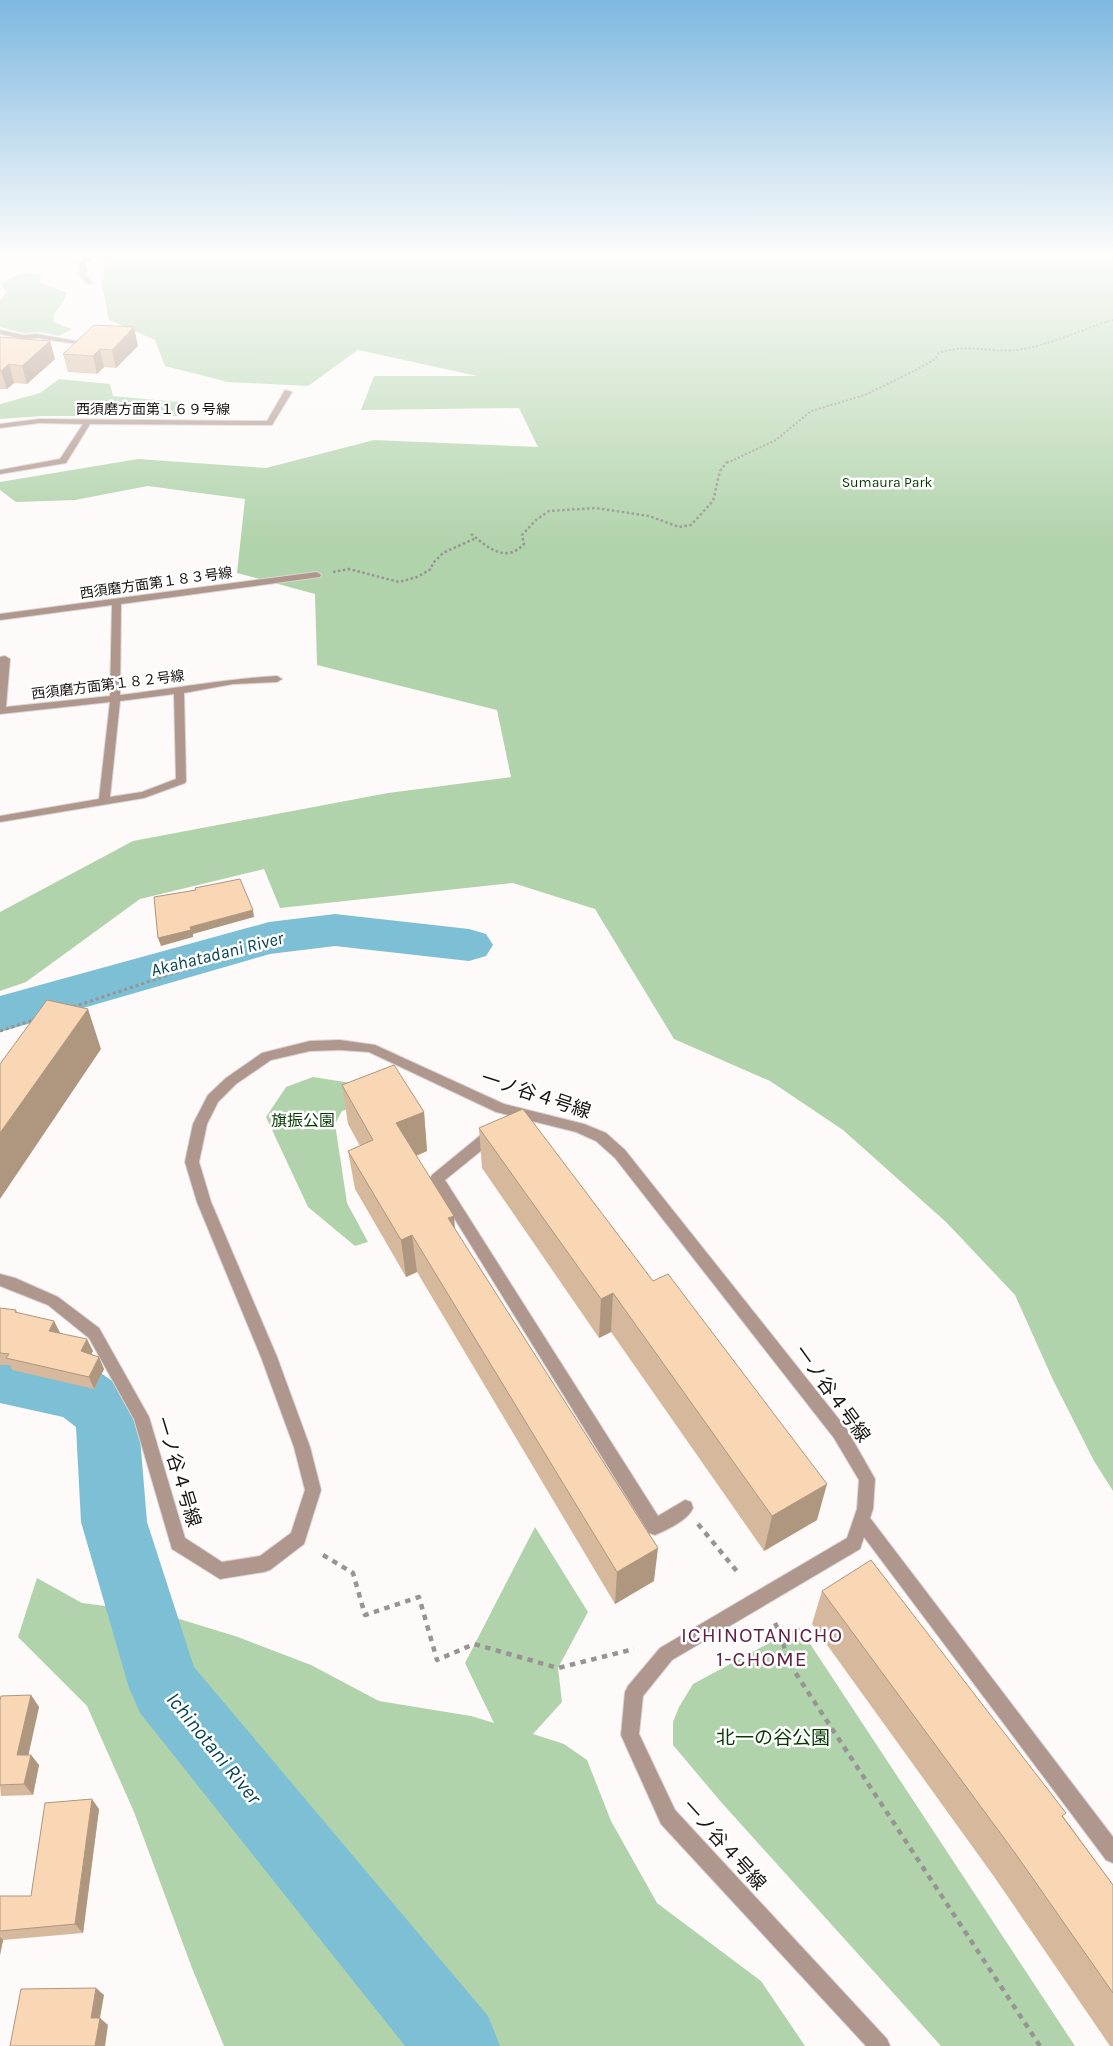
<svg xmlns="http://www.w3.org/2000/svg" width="1113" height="2046" font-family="Karla,'Noto Sans JP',sans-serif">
	<rect width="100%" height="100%" fill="#fdfaf9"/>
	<g fill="#b1d3ab">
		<path d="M103 256H1113V1491L1094 1461 1053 1380 1015 1295 946 1222 843 1130 770 1081 674 1039 595 909 513 883 280 908 264 869 140 899 26 982 0 991V912L133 841 388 793 511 777 497 710 317 665 315 594 237 573 245 499 148 486 75 500 16 502 0 490V482L138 459 266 468 374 440 538 447 519 408 361 410 374 376H477L358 350 308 386 228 382 165 366 155 340 109 320 102 285 106 258Z"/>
		<path d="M23 273 41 274 40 282 67 293 63 302 54 314V322L72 329 59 336 41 332 23 333 0 327V301L6 292 0 283Z"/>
		<path d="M59 379 110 384 113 396 179 402 178 416H42L0 419V404L40 393Z"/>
		<path d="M313 1077 351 1083 367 1102 342 1111 335 1124 347 1203 368 1242 355 1246 308 1207 266 1117 286 1087Z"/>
		<path d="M535 1527 588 1612 558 1668 562 1702 533 1734 564 1744 587 1760 611 1821 657 1903 761 1981 805 2046H224L192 1968 134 1812 87 1706 18 1637 37 1578 82 1603 160 1613 238 1637 311 1665 379 1701 471 1716 494 1723 465 1663Z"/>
		<path d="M799 1627 1075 2046H941L721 1802 673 1745V1722L679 1707 693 1684Z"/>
	</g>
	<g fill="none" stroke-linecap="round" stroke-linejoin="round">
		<g fill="#7dbfd4" fill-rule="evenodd">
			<path d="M335 914 469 929 486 934 493 945 486 956 469 961 335 946 270 954 0 1032V996L269 922Z"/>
			<path d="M0 1349 79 1365 101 1373 129 1393 138 1413 147 1522 194 1667 488 2016 500 2046H405L140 1713 129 1688 81 1522 76 1427 63 1417 0 1403Z"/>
		</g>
		<defs>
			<g id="minor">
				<path d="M81 256H87L91 260 85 263 87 272 85 275 92 282V284H88L79 275 81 272 79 262 84 259Z"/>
				<path d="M0 330 23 335 37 334 93 344 90 346 37 338 23 339 0 334Z"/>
				<path d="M285 390 292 392 272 425 90 424 66 463 0 474V470L60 459 83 424 39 423 0 428V424L39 419 267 421Z"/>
				<path d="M317 572 321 575 320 577 121 604 120 695C173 689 224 679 277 676L282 679 277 682 233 684 184 693 186 781 185 783 144 798 0 822V816L99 799 110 702 0 714V657L5 656 10 659 6 707 110 696 112 605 0 620V614ZM174 694 176 779 142 792 110 797 120 701Z"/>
				<path d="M340 1040 375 1045 504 1104 584 1124 606 1133 625 1150 846 1428 875 1479 873 1509 870 1518 1113 1837V1863L1106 1860 864 1537 860 1549 672 1660 643 1696 639 1734 675 1810 887 2039 890 2046H866L661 1824 621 1735 625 1692 628 1686 660 1648 847 1538 857 1509 859 1480 834 1438 615 1158 596 1141 576 1132 496 1112 369 1052 340 1050 310 1051 271 1060 236 1084 218 1102 207 1124 199 1162 211 1202 277 1357 310 1447 321 1490 304 1544 270 1570 264 1572 220 1579 172 1549 134 1419 89 1338 48 1305 0 1286V1274L15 1278 58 1297 99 1328 149 1417 185 1538 222 1562 260 1556 291 1533 305 1490 294 1447 261 1357 197 1202 185 1162 193 1124 208 1095 226 1078 262 1053 310 1041Z"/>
				<path d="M493 1128 498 1129 500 1133 498 1137 445 1180 658 1516 685 1500 691 1502 693 1508C688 1520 667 1530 655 1535L649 1533 430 1179 432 1175 488 1129Z"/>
			</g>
		</defs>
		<use href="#minor" stroke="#d8d5d4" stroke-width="2"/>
		<path stroke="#989493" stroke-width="2" stroke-dasharray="2 2" stroke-linecap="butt" d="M727 463 776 440 811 411 865 395 916 370 935 359 939 353C967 343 989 353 1016 350 1050 346 1081 329 1113 320"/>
		<g stroke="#989493" stroke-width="2.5" stroke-dasharray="2.5 2.5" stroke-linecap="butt">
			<path d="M471 534C488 547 505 564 524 544L522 535 536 520 549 511 596 508 649 516 679 527 691 525 713 501 720 471 728 461"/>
			<path d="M333 572 349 569 399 582 417 577 431 569 433 563 443 553 476 538"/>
		</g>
		<g stroke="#989493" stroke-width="3" stroke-dasharray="3 3" stroke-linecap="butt">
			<path d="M73 1007 198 965"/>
			<path d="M0 1031 36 1019"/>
		</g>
		<g stroke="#989493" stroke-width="4.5" stroke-dasharray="5.5 5.5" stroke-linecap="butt">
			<path d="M698 1524 740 1575"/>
			<path d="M323 1555 353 1573 365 1615 419 1597 437 1660 474 1644 558 1668 634 1649"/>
			<path d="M775 1623 782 1637 787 1660 1040 2046"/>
		</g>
		<use href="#minor" fill="#b0978e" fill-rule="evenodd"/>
	</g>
	<g fill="#d6b99c">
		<path d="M94 325 138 346 116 368 104 367 97 374 68 372 63 354Z"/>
		<path d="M0 337 55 359 27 384 14 383 7 389H0Z"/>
		<path d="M342 1085 424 1112 427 1151 416 1156 455 1229 654 1581 615 1604 417 1272 406 1277 355 1189 348 1151 360 1146 348 1124Z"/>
		<path d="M479 1128 817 1520 764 1551 611 1332 599 1338 482 1168Z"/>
		<path d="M0 1308 16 1310 18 1313 54 1321 60 1333 93 1351 91 1354 104 1369 94 1389 12 1370 10 1365H0Z"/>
		<path d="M822 1591 1063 1816 1113 1885V2046H1110L995 1878 812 1624Z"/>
		<path d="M31 1695 39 1707 28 1755H31L39 1765 33 1795 1 1796 0 1785Z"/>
		<path d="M99 1809 83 1933 3 1940 0 1955V1896H31Z"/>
	</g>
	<g fill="#ae967f">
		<path d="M134 327 138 346 116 368 112 350Z"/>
		<path d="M50 341 55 359 27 384 22 366Z"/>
		<path d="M100 349 104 367 97 374 93 356Z"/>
		<path d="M9 364 14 383 7 389 1 371Z"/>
		<path d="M253 910 254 917 193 934V937L161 946 158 938 190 927Z"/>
		<path d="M88 1009 101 1049 0 1199V1133Z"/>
		<path d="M424 1112 427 1151 401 1162 396 1123Z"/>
		<path d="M454 1216 457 1254 448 1218Z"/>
		<path d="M412 1235 417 1272 406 1277 401 1240Z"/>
		<path d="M613 1293 611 1332 599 1338 601 1299Z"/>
		<path d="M54 1321 60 1333 49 1331Z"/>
		<path d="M87 1339 93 1351 86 1364 81 1351Z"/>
		<path d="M99 1357 104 1369 94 1389 89 1377Z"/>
		<path d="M827 1484 817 1520 764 1551 772 1516Z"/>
		<path d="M658 1548 654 1581 615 1604 617 1572Z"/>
		<path d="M31 1695 39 1707 26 1766 17 1755Z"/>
		<path d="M31 1755 39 1765 33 1795 24 1784Z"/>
		<path d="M92 1799 99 1809 83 1933 75 1924Z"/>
		<path d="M0 1937 3 1940 0 1955Z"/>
		<path d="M96 1988 104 1995 100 2018 108 2025 105 2046H95L91 2018Z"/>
	</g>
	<g fill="#f9d7b5" stroke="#ae967f">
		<path d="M94 325 134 327 112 350 100 349 93 356 63 354Z"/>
		<path d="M0 337 50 341 22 366 9 364 1 371 0 370Z"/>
		<path d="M240 879 253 910 190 927 191 930 158 938 154 897 196 890 195 888Z"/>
		<path d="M47 1000 88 1009 0 1133V1064Z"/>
		<path d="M394 1065 424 1112 396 1123 454 1216 448 1218 658 1548 617 1572 412 1235 401 1240 348 1151 373 1140 342 1085Z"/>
		<path d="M523 1109 653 1281 668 1274 827 1484 772 1516 613 1293 601 1299 479 1128Z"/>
		<path d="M0 1308 16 1310 15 1312 54 1321 49 1331 87 1339 81 1351 99 1357 89 1377 6 1358 9 1354 0 1353Z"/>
		<path d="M871 1560 1066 1813 1062 1816 1113 1885V1993L1015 1853 822 1591Z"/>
		<path d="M31 1695 17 1755H31L24 1784 0 1785V1700L1 1696Z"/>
		<path d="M92 1799 75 1924 0 1931V1896H31L45 1803Z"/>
		<path d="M96 1988 91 2018H100L95 2046H10L21 1989Z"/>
	</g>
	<linearGradient id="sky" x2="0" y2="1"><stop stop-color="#7db8e0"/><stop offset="0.47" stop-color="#fefdfc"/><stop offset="1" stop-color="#fefdfc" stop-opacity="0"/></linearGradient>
	<rect width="1113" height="542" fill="url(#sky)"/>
	<g text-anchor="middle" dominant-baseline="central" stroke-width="5" stroke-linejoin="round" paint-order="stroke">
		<g font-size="14" fill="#171311" stroke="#fff">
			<text x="153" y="409">西須磨方面第１６９号線</text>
			<text transform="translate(156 583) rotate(-8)">西須磨方面第１８３号線</text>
			<text transform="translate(108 685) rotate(-7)">西須磨方面第１８２号線</text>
		</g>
		<g font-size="14" fill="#043a00" stroke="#fff">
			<text x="887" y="482">Sumaura Park</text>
		</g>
		<g font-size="16" fill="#043a00" stroke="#fff">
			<text x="303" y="1120">旗振公園</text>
		</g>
		<g font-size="18" font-style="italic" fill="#054352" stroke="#fff">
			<text transform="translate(217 954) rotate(-14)">Akahatadani River</text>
		</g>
		<g font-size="19" fill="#171311" stroke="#fff">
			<text transform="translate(536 1095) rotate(18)">一ノ谷４号線</text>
			<text transform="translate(832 1394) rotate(54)">一ノ谷４号線</text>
			<text transform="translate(178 1472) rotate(73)">一ノ谷４号線</text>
			<text transform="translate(724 1845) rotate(48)">一ノ谷４号線</text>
		</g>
		<g font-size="19" fill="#043a00" stroke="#fff">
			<text x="773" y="1738">北一の谷公園</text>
		</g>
		<g font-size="21" letter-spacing="1" fill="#612244" stroke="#fff">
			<text x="762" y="1635">ICHINOTANICHO<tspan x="762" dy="24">1-CHOME</tspan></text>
		</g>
		<g font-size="21" font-style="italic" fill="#054352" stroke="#fff">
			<text transform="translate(214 1748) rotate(51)">Ichinotani River</text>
		</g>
	</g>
</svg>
